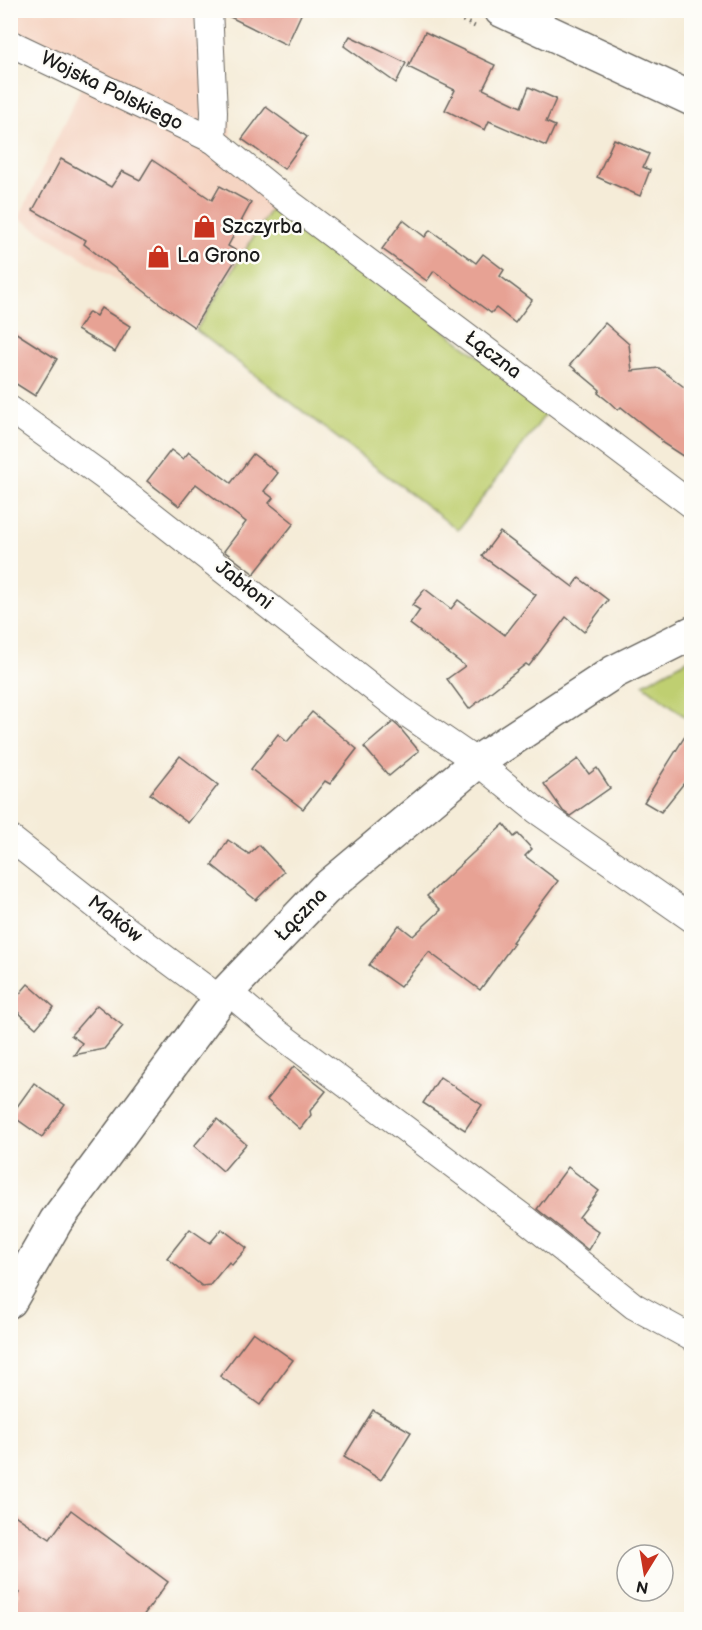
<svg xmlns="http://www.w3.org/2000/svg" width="702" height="1630" font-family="'Balsamiq Sans',sans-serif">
	<rect width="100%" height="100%" fill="#fdfcf7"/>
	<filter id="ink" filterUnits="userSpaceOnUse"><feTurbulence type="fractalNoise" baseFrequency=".0167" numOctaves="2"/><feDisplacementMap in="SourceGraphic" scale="12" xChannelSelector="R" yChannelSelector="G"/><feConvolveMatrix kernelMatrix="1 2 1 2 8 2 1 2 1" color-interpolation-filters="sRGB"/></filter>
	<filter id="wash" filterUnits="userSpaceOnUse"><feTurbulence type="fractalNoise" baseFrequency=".008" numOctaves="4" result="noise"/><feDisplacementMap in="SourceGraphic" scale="24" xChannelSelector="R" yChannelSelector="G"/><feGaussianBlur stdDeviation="1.35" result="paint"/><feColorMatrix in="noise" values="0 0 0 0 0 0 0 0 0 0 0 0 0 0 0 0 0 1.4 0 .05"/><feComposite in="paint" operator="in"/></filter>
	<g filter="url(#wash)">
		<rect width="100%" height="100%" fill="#f5ecd8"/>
		<path fill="#f5d3c1" d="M17 11H224L231 141 275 202 196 330 19 218 89 71 11 34 10 24Z"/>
		<g fill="#bfcf71" stroke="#6e7646" stroke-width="1.5">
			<path d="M275 202 549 410 458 530 196 330Z"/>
			<path d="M691 658V721L643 684Z"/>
		</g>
		<g id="blocks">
			<g fill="#e7a294">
				<path d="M224 10H303L287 45 224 14Z"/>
				<path d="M425 32 495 65 483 89 521 107 529 87 556 99 546 122 555 126 546 146 489 121 485 130 445 110 455 90 408 67Z"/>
				<path d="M350 36 406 63 396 83 344 46Z"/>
				<path d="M266 107 307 137 284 169 242 139Z"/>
				<path d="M614 139 649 154 643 167 650 170 640 196 597 177Z"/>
				<path d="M61 159 111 187 122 171 140 180 152 160 212 200 220 186 251 203 228 246 240 253 194 327 158 302 84 244 86 240 33 210Z"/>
				<path d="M403 220 425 237 430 230 476 263 483 254 504 270 500 276 532 300 515 323 496 308 491 313 434 271 427 281 382 249Z"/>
				<path d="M101 308 130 326 115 352 77 330 89 312 96 316Z"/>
				<path d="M605 323 629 344 632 371 659 368 692 393V462L661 442 662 440 621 407 618 410 608 401 598 393 600 390 570 365Z"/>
				<path d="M10 329 57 359 35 396 10 380Z"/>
				<path d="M171 450 183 459 189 452 231 483 253 454 278 473 264 491 273 498 269 503 294 523 254 574 224 551 246 522 196 484 179 506 147 481Z"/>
				<path d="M500 532 573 587 579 578 608 600 584 632 566 617 529 666 526 664 469 709 447 679 465 666 410 624 420 610 412 605 425 589 451 609 458 600 505 635 536 595 482 556Z"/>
				<path d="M312 712 357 749 330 784 325 781 303 809 251 769 278 734 287 742Z"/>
				<path d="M393 722 399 727 419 751 389 776 364 747Z"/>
				<path d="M692 725V773L661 812 644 802Z"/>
				<path d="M180 756 218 785 188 823 150 794Z"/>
				<path d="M578 759 589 774 597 768 610 788 570 816 563 811 544 784Z"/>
				<path d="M504 824 514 837 518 834 532 849 525 856 558 881 512 942 514 943 480 990 429 952 400 987 369 965 399 925 413 936 441 910 427 896Z"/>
				<path d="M228 840 249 854 259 845 284 872 256 900 212 865Z"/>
				<path d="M28 984 54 1007 36 1028 10 1005Z"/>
				<path d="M97 1005 123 1026 104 1049 74 1055 82 1043 71 1035Z"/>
				<path d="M294 1066 326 1091 310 1111 311 1115 300 1129 267 1100Z"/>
				<path d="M440 1077 482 1105 465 1130 423 1103Z"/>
				<path d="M34 1083 65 1105 42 1137 11 1115Z"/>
				<path d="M217 1119 246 1144 223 1171 194 1146Z"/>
				<path d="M568 1167 599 1191 579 1217 599 1232 588 1250 537 1209Z"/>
				<path d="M190 1229 210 1243 222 1229 247 1248 232 1265 229 1262 210 1285 202 1286 167 1258Z"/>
				<path d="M253 1332 293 1360 260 1405 220 1376Z"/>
				<path d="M373 1410 411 1432 381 1480 344 1457Z"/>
				<path d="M71 1510 168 1582 140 1620H10V1604L19 1593 10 1587V1512L50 1539Z"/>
			</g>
		</g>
	</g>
	<g filter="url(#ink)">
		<use href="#blocks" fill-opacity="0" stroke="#68655e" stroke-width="1.5"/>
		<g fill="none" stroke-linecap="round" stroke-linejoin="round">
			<defs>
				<g id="minor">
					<path d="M209 10 214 112 213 140 294 206 692 505"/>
					<path d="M10 43 213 140"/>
					<path d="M10 409 107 479 400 709 477 762 536 810 692 919"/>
					<path d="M10 838 114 920 220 999"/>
					<path d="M227 991 275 1031 524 1218 634 1306 692 1338"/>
				</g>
				<g id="tertiary">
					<path d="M501 10 692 99"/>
					<path d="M10 1301 56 1221 220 999 324 890 477 762 614 672 692 633"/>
				</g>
			</defs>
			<use href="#minor" stroke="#68655e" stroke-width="28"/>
			<use href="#tertiary" stroke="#68655e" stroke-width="36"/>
			<path stroke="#68655e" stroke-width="4" stroke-dasharray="1.5 4.5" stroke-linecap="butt" d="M441 10 476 27"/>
			<use href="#minor" stroke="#fff" stroke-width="26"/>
			<use href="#tertiary" stroke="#fff" stroke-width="33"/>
		</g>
	</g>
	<defs>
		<symbol id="shop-bare" viewBox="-9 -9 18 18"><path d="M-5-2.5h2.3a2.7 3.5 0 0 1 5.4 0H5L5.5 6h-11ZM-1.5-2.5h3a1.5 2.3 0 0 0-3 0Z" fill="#c8321e" stroke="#fdfcf7" stroke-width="2.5" paint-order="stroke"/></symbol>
	</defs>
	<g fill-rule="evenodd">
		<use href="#shop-bare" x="188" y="210" width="33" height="33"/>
		<use href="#shop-bare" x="142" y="240" width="33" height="33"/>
	</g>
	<g text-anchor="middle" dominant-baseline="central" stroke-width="5" stroke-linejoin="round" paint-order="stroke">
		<g font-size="20" fill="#1c1c1c" stroke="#fdfcf7">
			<text transform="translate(112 91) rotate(26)">Wojska Polskiego</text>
			<text transform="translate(493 355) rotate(37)">Łączna</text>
			<text transform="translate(244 585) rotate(38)">Jabłoni</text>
			<text transform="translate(301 915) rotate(-46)">Łączna</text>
			<text transform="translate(115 919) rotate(38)">Maków</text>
		</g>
		<g font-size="20" fill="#1c1c1c" stroke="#fdfcf7" text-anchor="start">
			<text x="222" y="227">Szczyrba</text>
			<text x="177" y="256">La Grono</text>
		</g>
	</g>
	<rect width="702" height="1630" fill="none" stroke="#fdfcf7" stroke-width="36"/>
	<g transform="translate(645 1573) rotate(191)"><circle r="28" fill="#fdfcf7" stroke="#a3a29f" stroke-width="1.5"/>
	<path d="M0-4.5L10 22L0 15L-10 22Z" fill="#c8321e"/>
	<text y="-9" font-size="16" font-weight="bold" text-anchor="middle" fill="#1c1c1c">N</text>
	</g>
</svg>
